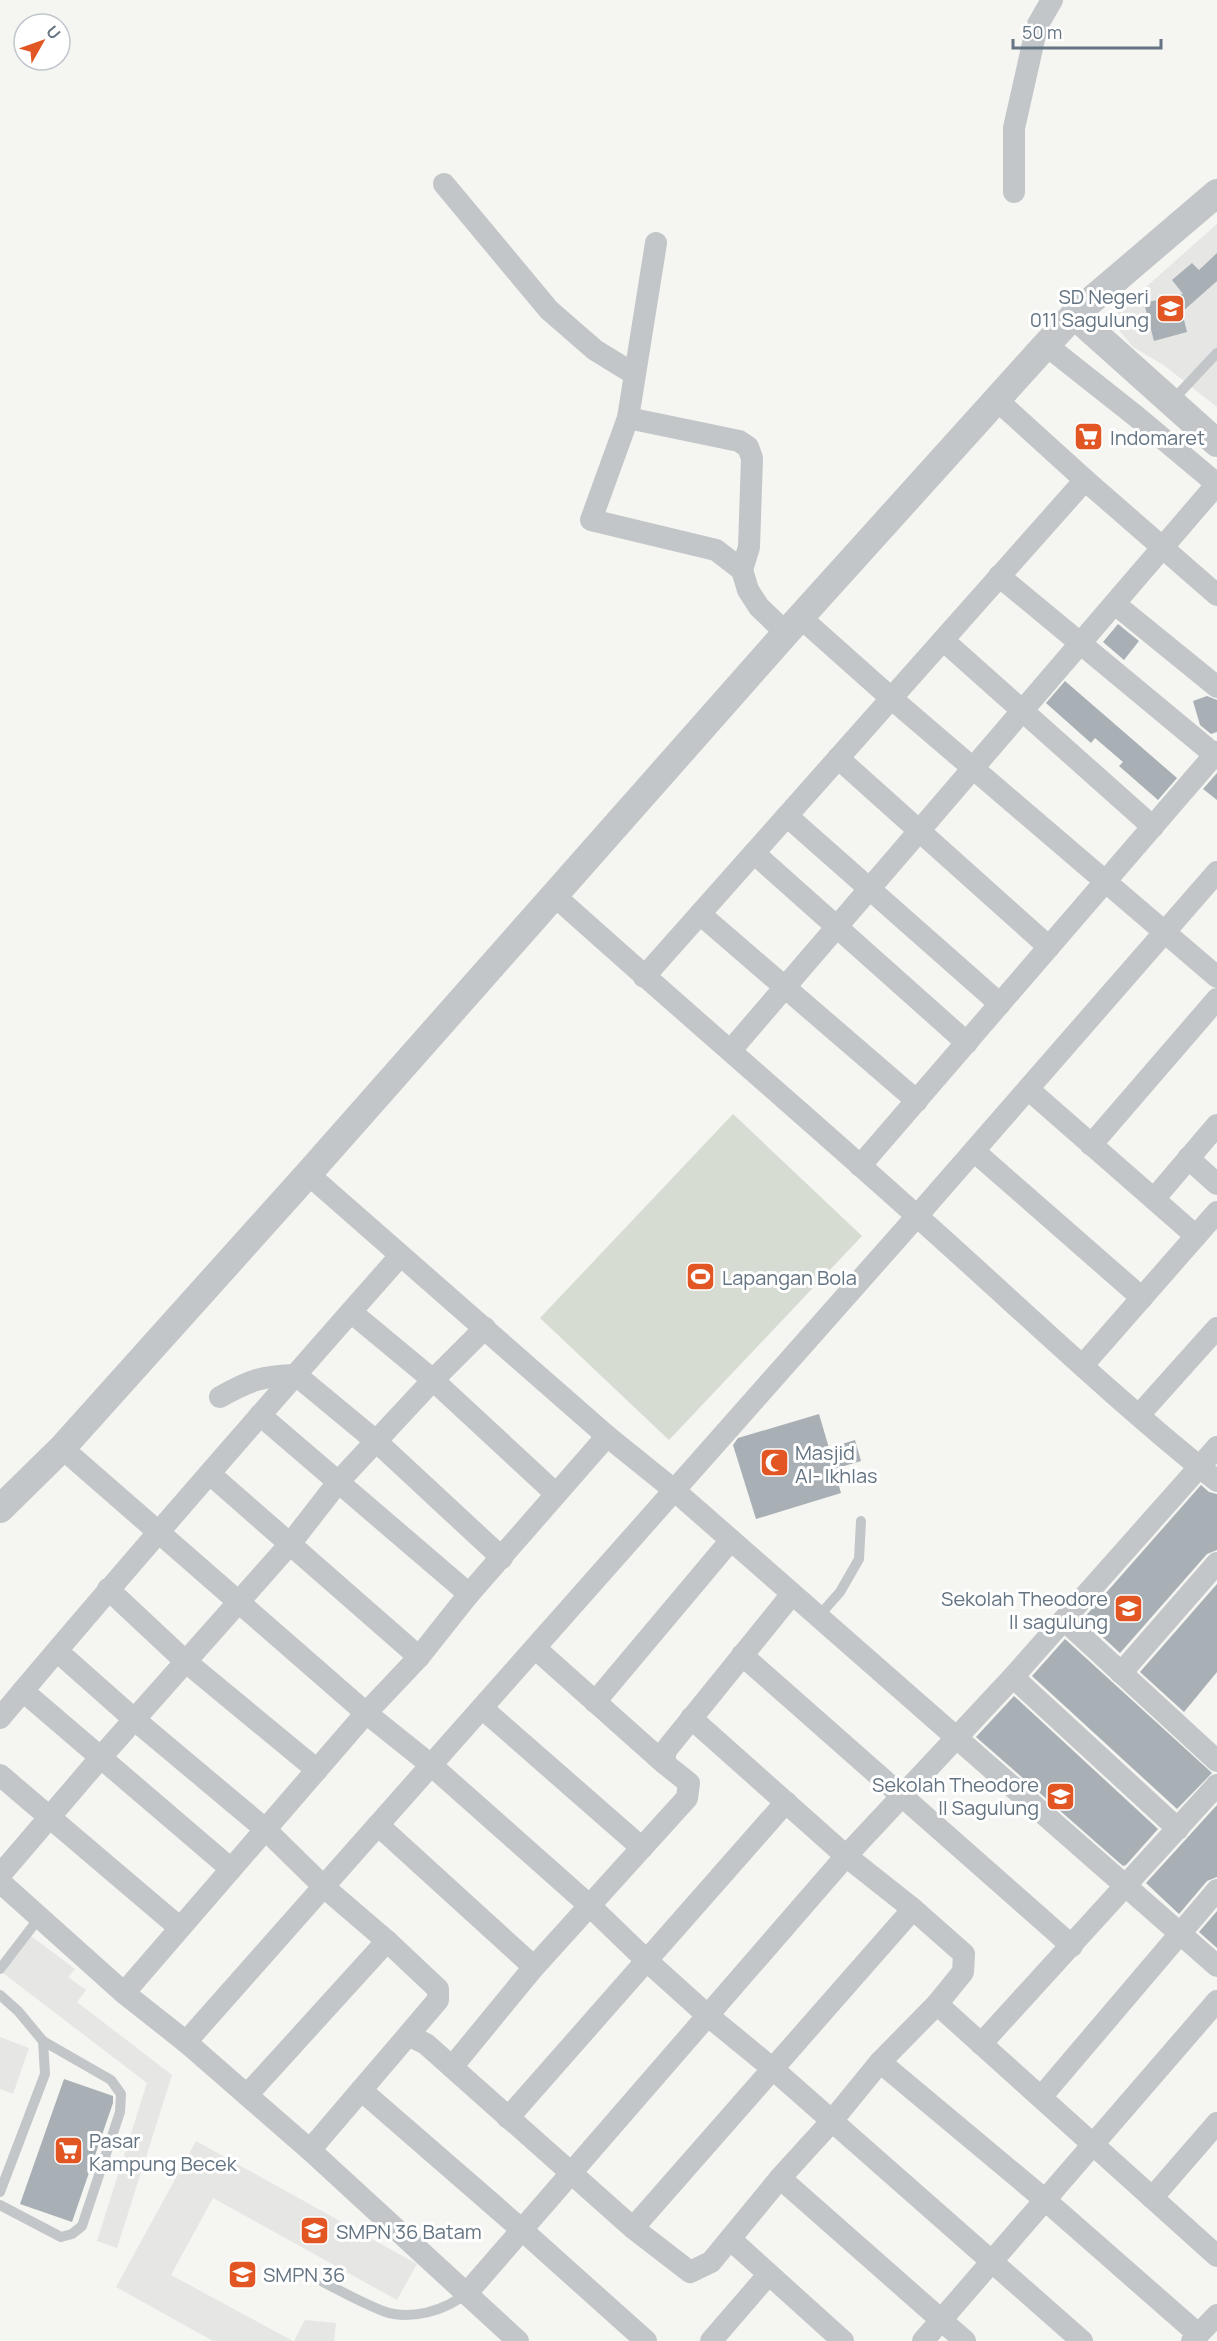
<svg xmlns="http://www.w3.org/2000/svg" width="1217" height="2341" font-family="Manrope,sans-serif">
	<rect width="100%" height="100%" fill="#f5f5f1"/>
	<g fill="#e6e7e5">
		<path d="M1217 224V407L1165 366 1133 347 1110 319Z"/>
		<path d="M31 1936 75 1969 68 1977 86 1990 77 2002 172 2075 117 2248 97 2241 147 2083 3 1973Z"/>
		<path d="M0 2037 29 2048 13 2094 0 2089Z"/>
		<path d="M196 2141 417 2264 397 2300 213 2198 171 2275 293 2341H213L116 2287Z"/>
		<path d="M305 2320 336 2323 334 2341H294Z"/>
	</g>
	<path fill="#d6dcd2" d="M733 1114 862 1236 669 1440 540 1318Z"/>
	<g fill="#a8b0b6">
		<path d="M1217 253V281L1182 312 1187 332 1154 341 1144 303 1183 294 1172 280 1192 263 1199 270Z"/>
		<path d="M1118 624 1139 641 1124 660 1103 642Z"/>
		<path d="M1065 681 1177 778 1158 800 1119 766 1123 762 1095 738 1091 743 1046 703Z"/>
		<path d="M1207 696 1217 700V732L1211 734 1200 725 1193 701Z"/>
		<path d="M1217 773V800L1203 789Z"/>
		<path d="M819 1414 829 1448 855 1440 861 1461 834 1469 841 1493 756 1519 733 1445 738 1438Z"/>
		<path d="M1201 1485 1209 1492 1217 1494V1550L1207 1554 1120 1653 1083 1619Z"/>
		<path d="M1217 1584V1672L1184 1712 1140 1672Z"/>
		<path d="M1065 1639 1212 1773 1177 1809 1032 1676Z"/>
		<path d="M1014 1696 1158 1829 1126 1865 1123 1866 976 1737Z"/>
		<path d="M1217 1805V1877L1207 1881 1179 1914 1146 1883Z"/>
		<path d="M1217 1911V1948L1199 1932Z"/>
		<path d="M64 2079 113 2096V2103L72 2222 20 2204Z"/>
	</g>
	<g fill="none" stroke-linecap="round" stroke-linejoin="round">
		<g stroke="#c2c6c9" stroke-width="10">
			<path d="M1171 402 1217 353"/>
			<path d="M818 1617 840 1592 859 1559 861 1521"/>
			<path d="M0 1969 39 1918"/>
			<path d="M0 1995 18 2011 43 2041 45 2074 0 2192"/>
			<path d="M0 2205 61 2237 72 2234 82 2226 120 2112 121 2094 111 2080 43 2041"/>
			<path d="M323 2282C343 2292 362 2303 383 2311 409 2321 446 2311 466 2293"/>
		</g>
		<g stroke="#c2c6c9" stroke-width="22">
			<path d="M444 184 549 310 595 350 634 374"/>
			<path d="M1014 192V128L1037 26 1052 0"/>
			<path d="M656 243 628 418 739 441 748 447 752 458 749 547 742 570 748 590 759 607 786 633"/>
			<path d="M1046 345 1137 417 1217 484"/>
			<path d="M997 400 1085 480 1217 595"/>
			<path d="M628 418 591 520 716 550 742 570"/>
			<path d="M999 576 1215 755"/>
			<path d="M1115 604 1217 687"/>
			<path d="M800 617 891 698 1217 977"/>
			<path d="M943 640 1153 827"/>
			<path d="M838 758 1049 947"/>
			<path d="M787 816 1000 1004"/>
			<path d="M754 853 967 1043"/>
			<path d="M555 896C675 1004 798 1109 918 1217 1017 1305 1113 1398 1217 1481"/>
			<path d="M700 914 917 1101"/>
			<path d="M644 977 1085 480"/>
			<path d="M731 1050 1217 484"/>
			<path d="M1028 1089 1196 1236"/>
			<path d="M1091 1145 1217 999"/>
			<path d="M974 1151 1142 1298"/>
			<path d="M1188 1158 1217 1184"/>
			<path d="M860 1166 1217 752"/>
			<path d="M308 1174 607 1436 674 1490 1217 1966"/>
			<path d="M1154 1199 1217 1125"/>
			<path d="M351 1312 433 1380 556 1494"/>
			<path d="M1083 1365 1217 1212"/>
			<path d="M220 1397C250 1380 262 1376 296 1375L377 1442 502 1558"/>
			<path d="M260 1415 469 1594"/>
			<path d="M1139 1415 1217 1328"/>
			<path d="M62 1448 366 1713 431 1765 590 1906 646 1960 706 2014 773 2069 1082 2341"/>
			<path d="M210 1474 419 1657"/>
			<path d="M108 1589 185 1661 317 1770"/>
			<path d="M1064 1620 1217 1761"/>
			<path d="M535 1648 664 1763"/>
			<path d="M57 1651 135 1720 265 1829 324 1887 387 1941 438 1989V2000L310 2150"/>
			<path d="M742 1655 1072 1946"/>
			<path d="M1121 1673 1217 1563"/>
			<path d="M1013 1677 1178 1829"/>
			<path d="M23 1691 231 1869"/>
			<path d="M595 1702 731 1540"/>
			<path d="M482 1708 642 1848"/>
			<path d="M0 1718C131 1562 265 1409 400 1256"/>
			<path d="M0 1775 180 1928"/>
			<path d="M378 1825 534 1967"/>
			<path d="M0 1875 101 1757 290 1544 339 1481 433 1380 485 1328"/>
			<path d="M0 1882 124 1993 186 2042 310 2150 518 2341"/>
			<path d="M124 1993 366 1713 419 1657 469 1594 607 1436"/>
			<path d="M937 2004 1217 2256"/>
			<path d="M410 2036 426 2044 633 2228 690 2272 711 2262 780 2178 831 2122 880 2062 937 2004 963 1972 964 1954 913 1909 846 1856 691 1718"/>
			<path d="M186 2042 917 1216 1217 872"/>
			<path d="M981 2044 1217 1785"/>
			<path d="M880 2062 1044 2199 1198 2334"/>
			<path d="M452 2067 534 1967 687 1798 689 1783 664 1763 666 1750 792 1594"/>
			<path d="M361 2090 521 2229 646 2341"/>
			<path d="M247 2095 387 1941"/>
			<path d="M1042 2096 1217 1890"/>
			<path d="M508 2118 786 1802"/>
			<path d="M780 2178 965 2341"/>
			<path d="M1152 2198 1217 2123"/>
			<path d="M633 2228 913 1909"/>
			<path d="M730 2239 843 2341"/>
			<path d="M467 2293 846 1856 1013 1677 1217 1447"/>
			<path d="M711 2341 768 2275"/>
			<path d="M923 2341 1217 2001"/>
			<path d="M1192 2341 1217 2315"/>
		</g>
		<g stroke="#c2c6c9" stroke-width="28">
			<path d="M1074 315 1217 443"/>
			<path d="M0 1509 62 1448 308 1174 786 633 1046 345 1074 315 1217 193"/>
		</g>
	</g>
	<defs>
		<symbol id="school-square" viewBox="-11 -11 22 22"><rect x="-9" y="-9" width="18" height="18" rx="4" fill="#e25624" stroke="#fff"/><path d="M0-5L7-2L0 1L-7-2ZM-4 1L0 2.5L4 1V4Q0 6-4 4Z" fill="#fff"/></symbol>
		<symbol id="supermarket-square" viewBox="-11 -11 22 22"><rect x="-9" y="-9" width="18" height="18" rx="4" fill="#e25624" stroke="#fff"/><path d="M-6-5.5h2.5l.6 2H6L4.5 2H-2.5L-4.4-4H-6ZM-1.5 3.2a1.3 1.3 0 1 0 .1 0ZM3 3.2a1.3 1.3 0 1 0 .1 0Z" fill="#fff"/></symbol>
		<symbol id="stadium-square" viewBox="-11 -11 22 22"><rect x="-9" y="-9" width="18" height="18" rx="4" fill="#e25624" stroke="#fff"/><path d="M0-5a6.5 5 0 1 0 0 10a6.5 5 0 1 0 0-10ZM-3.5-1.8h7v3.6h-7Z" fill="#fff"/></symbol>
		<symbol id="mosque-square" viewBox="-11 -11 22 22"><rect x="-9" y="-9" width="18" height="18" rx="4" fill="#e25624" stroke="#fff"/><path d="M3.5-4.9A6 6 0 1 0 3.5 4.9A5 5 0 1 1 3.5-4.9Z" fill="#fff"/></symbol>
	</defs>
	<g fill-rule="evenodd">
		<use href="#school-square" x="1154" y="292" width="33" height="33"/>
		<use href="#supermarket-square" x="1072" y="420" width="33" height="33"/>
		<use href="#stadium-square" x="684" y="1260" width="33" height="33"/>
		<use href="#mosque-square" x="758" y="1446" width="33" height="33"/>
		<use href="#school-square" x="1112" y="1592" width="33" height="33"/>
		<use href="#school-square" x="1044" y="1780" width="33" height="33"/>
		<use href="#supermarket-square" x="52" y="2134" width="33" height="33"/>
		<use href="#school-square" x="298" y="2214" width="33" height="33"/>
		<use href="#school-square" x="226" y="2258" width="33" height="33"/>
	</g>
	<g text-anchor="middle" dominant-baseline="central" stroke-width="6" stroke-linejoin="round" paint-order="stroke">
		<g font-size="20" fill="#647482" stroke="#fff" text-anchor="start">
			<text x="1149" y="296" text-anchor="end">SD Negeri<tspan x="1149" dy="23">011 Sagulung</tspan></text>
			<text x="1110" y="437">Indomaret</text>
			<text x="722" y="1277">Lapangan Bola</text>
			<text x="795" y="1452">Masjid<tspan x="795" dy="23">Al- Ikhlas</tspan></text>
			<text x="1108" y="1598" text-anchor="end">Sekolah Theodore<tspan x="1108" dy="23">II sagulung</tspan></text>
			<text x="1039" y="1784" text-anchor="end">Sekolah Theodore<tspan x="1039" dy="23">II Sagulung</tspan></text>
			<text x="89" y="2140">Pasar<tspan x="89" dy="23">Kampung Becek</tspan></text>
			<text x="336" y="2231">SMPN 36 Batam</text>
			<text x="263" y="2274">SMPN 36</text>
		</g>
	</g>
	<g transform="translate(42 42) rotate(50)"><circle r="28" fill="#ffffff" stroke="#c1c7cd" stroke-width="1.5"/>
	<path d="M0-4.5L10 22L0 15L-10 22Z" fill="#e25624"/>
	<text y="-9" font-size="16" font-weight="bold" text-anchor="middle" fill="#647482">U</text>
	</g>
	<path d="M1013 39v9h148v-9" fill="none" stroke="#647482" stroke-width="3"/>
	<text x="1022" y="39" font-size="18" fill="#647482" stroke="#ffffff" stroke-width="4.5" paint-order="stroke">50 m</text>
</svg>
